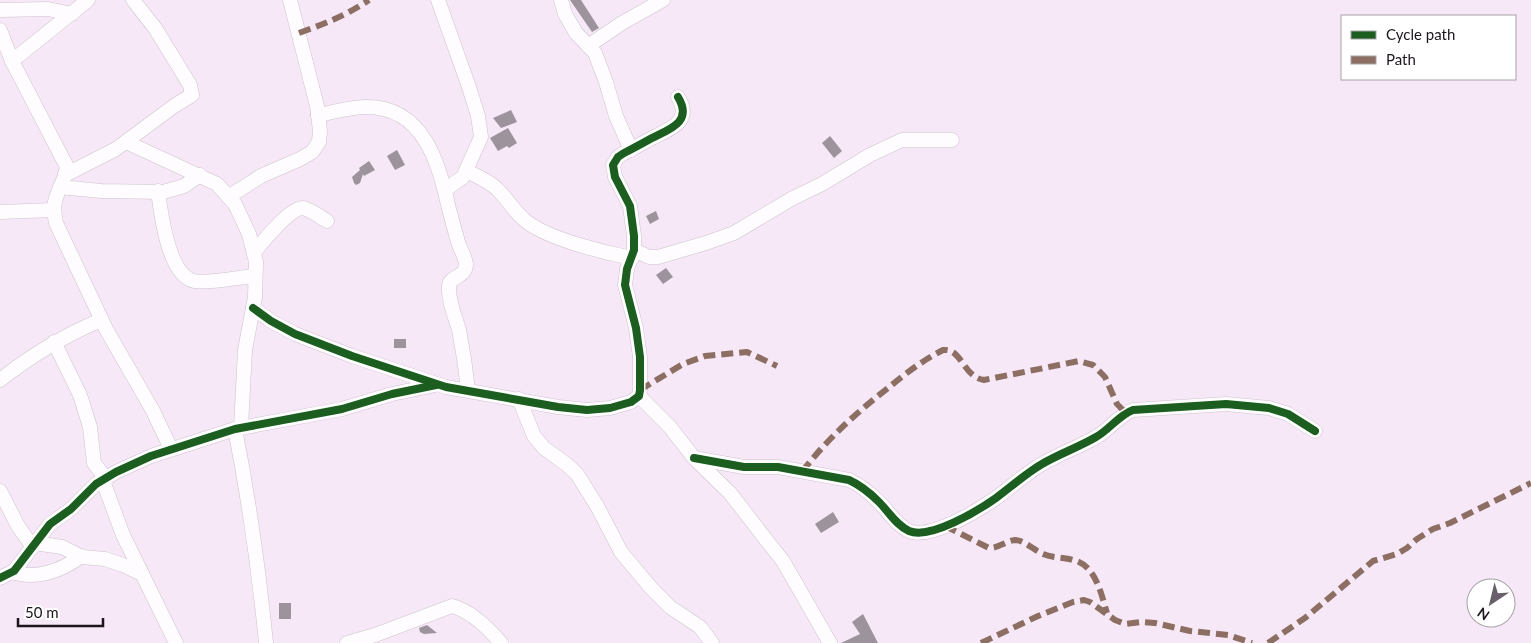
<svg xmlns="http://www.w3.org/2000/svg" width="1531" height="643" font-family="Lato,sans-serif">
	<rect width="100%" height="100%" fill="#f6e8f6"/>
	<g fill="#9d939d">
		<path d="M570 0H581L599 28 592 32Z"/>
		<path d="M511 110 517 122 501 128 493 118Z"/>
		<path d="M508 128 517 143 509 148 507 146 498 151 490 138Z"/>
		<path d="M830 136 842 151 834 158 822 143Z"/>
		<path d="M397 150 405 165 395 170 387 156Z"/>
		<path d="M369 161 375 170 364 176 363 174 360 183 356 185 354 183 352 177 360 170 359 168Z"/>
		<path d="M656 211 659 219 650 224 646 216Z"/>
		<path d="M666 268 673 277 663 284 656 275Z"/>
		<rect x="394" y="339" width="12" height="9"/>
		<path d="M833 512 839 522 821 533 815 524Z"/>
		<rect x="279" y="603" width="12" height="16"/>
		<path d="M863 614 878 643H841L860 634 852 622Z"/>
		<path d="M427 625 437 633 424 634 420 632 419 628Z"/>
	</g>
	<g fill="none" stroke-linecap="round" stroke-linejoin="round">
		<defs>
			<g id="street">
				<path d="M438 0 469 87 478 116 481 137 463 177 445 190"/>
				<path d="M561 0 565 14 576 33 595 53 606 82 616 116 631 150"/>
				<path d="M0 10 48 9 72 14"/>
				<path d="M0 30 12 61 67 167C62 192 50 195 56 223L106 329 153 411 171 449"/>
				<path d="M588 46 622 23 663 0"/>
				<path d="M12 61 88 0"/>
				<path d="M318 115C334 112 351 107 367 107 424 107 439 164 449 209 452 220 455 231 458 242 460 249 465 256 466 264 466 278 449 276 449 286 448 301 455 316 459 330 463 350 466 370 468 390"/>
				<path d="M126 142 217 184 235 204 249 234 256 262 255 297 245 350 241 427"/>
				<path d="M466 171C477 176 491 182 499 191 509 201 515 213 527 222 549 239 605 253 632 258"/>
				<path d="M65 175 116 149 174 106 192 95 190 85 155 28 133 0"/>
				<path d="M60 187 101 191 163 192 184 186 200 175"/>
				<path d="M158 191C161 214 168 275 194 281 206 284 240 277 255 276"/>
				<path d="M228 197 261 176 300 159 312 152 319 142 320 131 317 106 290 0"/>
				<path d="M0 212 53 210"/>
				<path d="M634 250 649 257H658L706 243 734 233 793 198 822 184 870 155 902 140H952"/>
				<path d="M254 252C263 242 289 208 303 208 310 209 320 217 327 221"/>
				<path d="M253 308 271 321 295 334 352 356 446 387 558 407 587 410 610 408 631 402 639 396 640 390V357L636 328 625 285 627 269 634 250V236L630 206 615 177 613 165 618 157 624 153C634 148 643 143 652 138 670 129 693 122 678 97"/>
				<path d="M54 342 80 395 90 427 94 463 106 479"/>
				<path d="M0 380C33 354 63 336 101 320"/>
				<path d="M639 396 670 427 694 458 730 493 771 546 783 561 830 643"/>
				<path d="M519 399 534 436 544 448 566 464 577 474 597 506 621 552 651 588 670 607 700 627 712 643"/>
				<path d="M235 429C249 500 259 571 266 643"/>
				<path d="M694 458 744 467H778L849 480C860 485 870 493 879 502 889 512 896 525 909 531 930 540 979 510 996 498 1011 487 1025 474 1042 464 1059 454 1079 447 1096 437 1109 430 1119 415 1133 410L1226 404 1269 408 1288 414 1315 431"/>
				<path d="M103 481 123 535 176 643"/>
				<path d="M0 491 18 526 32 546"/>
				<path d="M34 543 62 547 82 557 105 559 123 565 142 574"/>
				<path d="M12 572C35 580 62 571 81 556"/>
				<path d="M0 578 14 571 50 524 71 509 96 484 116 472 151 456 235 429 342 409 392 394 435 385"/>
				<path d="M347 643 375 635 452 606C471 611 489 629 501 643"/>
			</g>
		</defs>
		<use href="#street" stroke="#cdc3cd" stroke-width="15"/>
		<use href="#street" stroke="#fefcfe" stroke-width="14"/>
		<g stroke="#8d6e63" stroke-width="6" stroke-dasharray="12 6" stroke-linecap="butt">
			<path d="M299 33C324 24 347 15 369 0"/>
			<path d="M640 390 683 364 705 356 747 352 777 366"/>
			<path d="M802 472C827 439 856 413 888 388 905 374 923 360 943 350 962 348 963 377 984 380L1079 361 1093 365 1105 377 1117 404 1126 413"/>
			<path d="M945 526 989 548C999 548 1006 541 1015 540 1024 540 1035 551 1043 554 1052 558 1064 557 1073 560 1096 565 1101 594 1107 613"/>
			<path d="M981 643 1038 616 1073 602 1084 600 1090 602 1115 620 1125 624 1141 622 1155 623 1190 631 1228 635 1252 643"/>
			<path d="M1268 643 1305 618 1373 561 1397 554 1407 548 1417 539 1433 529 1450 523 1531 483"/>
		</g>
		<defs>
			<g id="cycleway">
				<path d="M253 308 271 321 295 334 352 356 446 387 558 407 587 410 610 408 631 402 639 396 640 390V357L636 328 625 285 627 269 634 250V236L630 206 615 177 613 165 618 157 624 153C634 148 643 143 652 138 670 129 693 122 678 97"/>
				<path d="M694 458 744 467H778L849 480C860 485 870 493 879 502 889 512 896 525 909 531 930 540 979 510 996 498 1011 487 1025 474 1042 464 1059 454 1079 447 1096 437 1109 430 1119 415 1133 410L1226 404 1269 408 1288 414 1315 431"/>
				<path d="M0 578 14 571 50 524 71 509 96 484 116 472 151 456 235 429 342 409 392 394 436 385"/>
			</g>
		</defs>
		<use href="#cycleway" stroke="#fff" stroke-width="11"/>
		<use href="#cycleway" stroke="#1b5e20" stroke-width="8"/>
	</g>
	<rect x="1341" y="15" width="175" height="65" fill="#ffffff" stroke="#a5a1a5"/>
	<rect x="1351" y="31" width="25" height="8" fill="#1b5e20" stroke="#a5a1a5"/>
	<text x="1386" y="40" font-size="15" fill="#1d151e">Cycle path</text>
	<rect x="1351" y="56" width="25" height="8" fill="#8d6e63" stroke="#a5a1a5"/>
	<text x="1386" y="65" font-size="15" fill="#1d151e">Path</text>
	<g transform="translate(1491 603) rotate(215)"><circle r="24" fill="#ffffff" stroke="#a5a1a5"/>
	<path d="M0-4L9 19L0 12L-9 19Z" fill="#695f6a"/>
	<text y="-8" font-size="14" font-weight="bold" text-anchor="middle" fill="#1d151e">N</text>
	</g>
	<path d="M18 618v8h85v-8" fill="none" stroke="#1d151e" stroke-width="2.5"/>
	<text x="25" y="618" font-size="15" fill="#1d151e" stroke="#ffffff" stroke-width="4" paint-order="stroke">50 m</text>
</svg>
